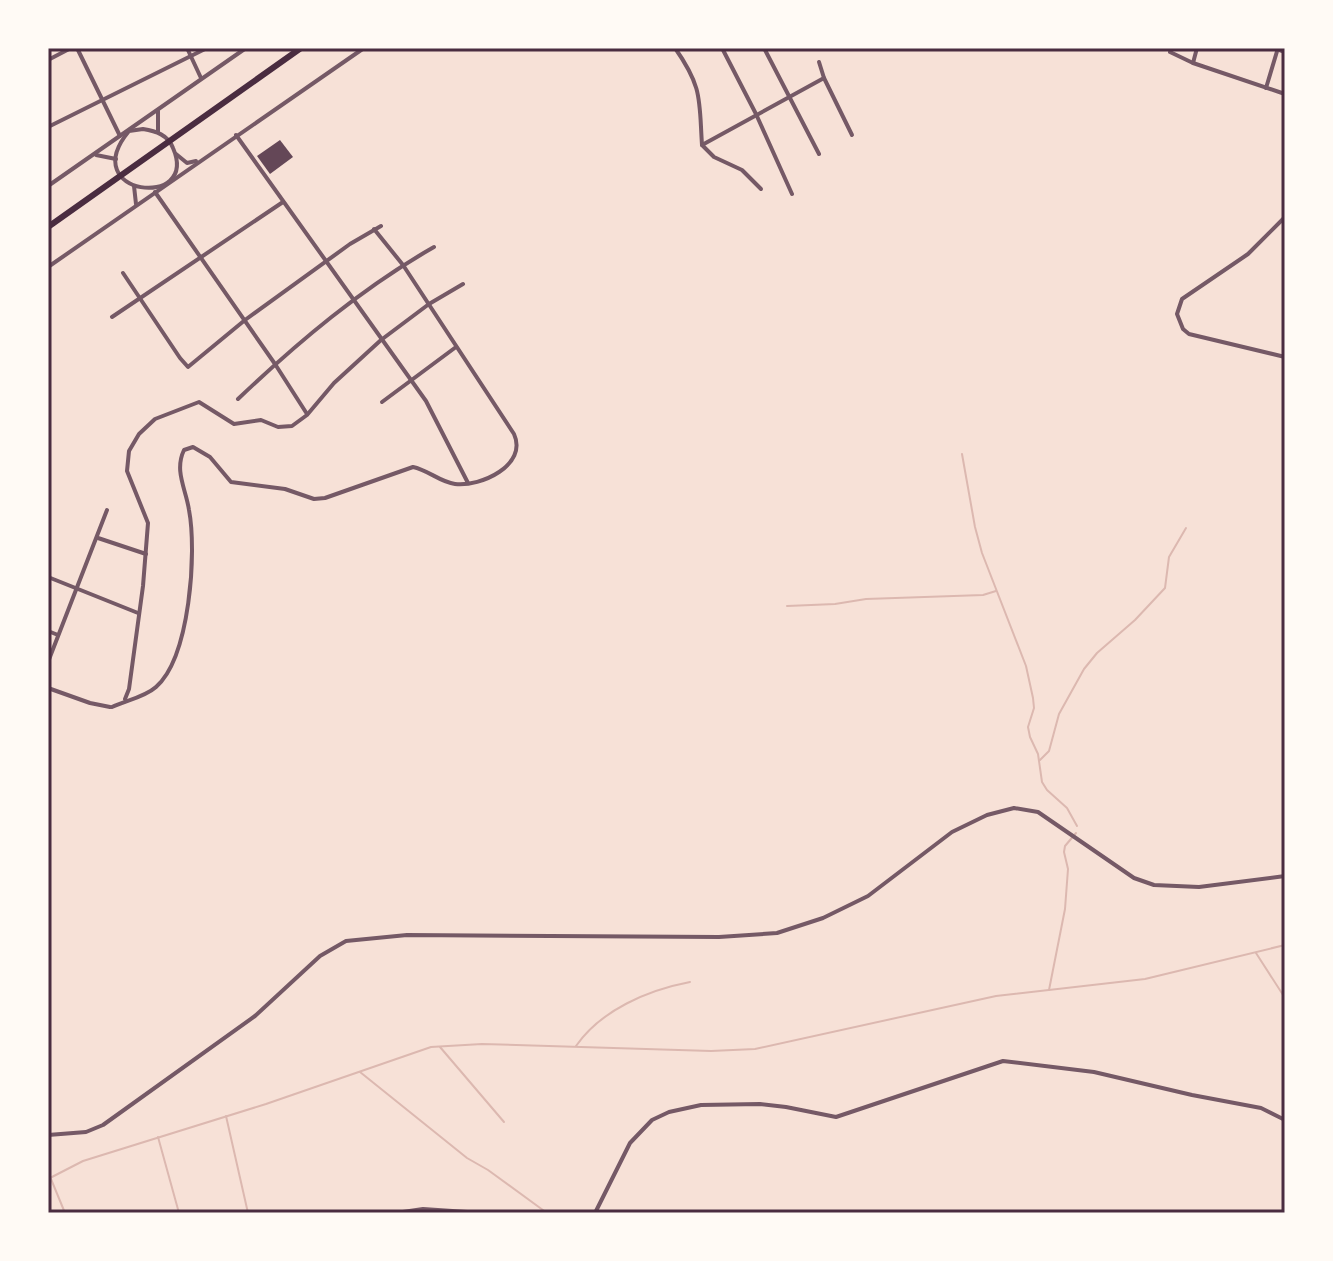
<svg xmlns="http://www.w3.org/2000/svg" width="1333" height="1261" font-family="Merriweather,serif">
	<rect width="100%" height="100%" fill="#f7e1d7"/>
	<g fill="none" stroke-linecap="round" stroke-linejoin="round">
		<g stroke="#dcb8b0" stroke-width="2">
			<path d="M962 454 975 527 982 553 1026 666 1033 698 1034 708 1028 727 1030 737 1038 754 1042 782 1047 790 1067 808 1077 826"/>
			<path d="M787 606 835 604 866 599 983 595 996 591"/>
			<path d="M1040 760 1049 751 1059 714 1084 669 1097 653 1135 620 1165 588 1169 557 1186 528"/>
			<path d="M1256 953 1285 998"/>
			<path d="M1049 990 1065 909 1068 869 1064 852 1065 846 1076 833"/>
			<path d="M576 1046C601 1010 648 990 690 982"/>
			<path d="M440 1047 504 1122"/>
			<path d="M360 1072 467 1158 488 1170 547 1213"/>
			<path d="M226 1116 248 1213"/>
			<path d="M158 1137 179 1213"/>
			<path d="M48 1179 83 1161 266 1104 431 1047 482 1044 711 1051 755 1049 996 996 1145 979 1285 945"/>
			<path d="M51 1179 65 1213"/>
		</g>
	</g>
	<path fill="#644757" d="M280 140 293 157 270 174 257 156Z"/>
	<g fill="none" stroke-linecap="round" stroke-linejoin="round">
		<g stroke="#755966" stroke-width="4">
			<path d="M77 48 120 136"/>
			<path d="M187 48 201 78"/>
			<path d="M675 48C703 88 699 100 702 145L714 157 742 170 761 189"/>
			<path d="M722 48 756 114 792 194"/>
			<path d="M764 48 819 154"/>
			<path d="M1274 48 1285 52"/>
			<path d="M1170 52 1193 63 1285 94"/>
			<path d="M48 60 71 48"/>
			<path d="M819 62 824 78 852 135"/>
			<path d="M1193 63 1197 48"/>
			<path d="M1266 88 1278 48"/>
			<path d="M48 127 207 48"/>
			<path d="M236 135 426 401 468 483"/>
			<path d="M702 145 824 78"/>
			<path d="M155 192 275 364 307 414"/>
			<path d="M1285 217 1248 254 1182 299 1177 314 1183 329 1189 334 1285 357"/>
			<path d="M123 273 180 358 188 367 245 320 350 244 381 226"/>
			<path d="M112 317 283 202"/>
			<path d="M238 399C298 342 362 288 434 247"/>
			<path d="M382 402 456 347"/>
			<path d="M98 538 146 554"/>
			<path d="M48 577 138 613"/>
			<path d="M48 631 58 635"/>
			<path d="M48 662 107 510"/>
			<path d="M48 688 90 703 110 707"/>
			<path d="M125 699 129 689 143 586 148 523 127 471 129 451 139 434 155 419 199 402 234 424 261 420 278 427 292 426 307 415 334 383 381 340 429 304 463 284"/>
			<path d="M112 707C125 701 145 697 156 687 190 657 197 552 189 510 186 489 174 471 184 450L193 447 210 457 231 482 285 489 314 499 325 498 413 467C428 470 440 482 455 484 481 487 528 465 514 434L403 265 374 229"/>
			<path d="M48 1135 86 1132 103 1125 255 1016 320 956 346 941 407 935 719 937 777 933 823 918 868 896 952 832 987 815 1014 808 1038 812 1134 878 1154 885 1199 887 1285 876"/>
			<path d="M595 1213 630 1143 652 1120 669 1112 701 1105 760 1104 786 1107 836 1117 1003 1061 1094 1072 1192 1095 1261 1108 1285 1120"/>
		</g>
		<g stroke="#755966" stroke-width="4">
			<path d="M143 129C156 131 168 135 173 148 200 210 75 196 129 131Z"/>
			<path d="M158 132V111"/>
			<path d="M176 154 187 163 196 161"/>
			<path d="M96 155 116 159"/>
			<path d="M48 186 246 48"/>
			<path d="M134 186 136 204"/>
			<path d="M48 267 364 48"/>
			<path d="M396 1213 423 1209 482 1213"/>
		</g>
		<path stroke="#4a2c40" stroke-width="6" d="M48 227 301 48"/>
	</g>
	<rect width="1333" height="1261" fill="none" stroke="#fffaf5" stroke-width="100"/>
	<rect x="50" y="50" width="1233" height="1161" fill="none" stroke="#4a2c40" stroke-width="3"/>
</svg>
